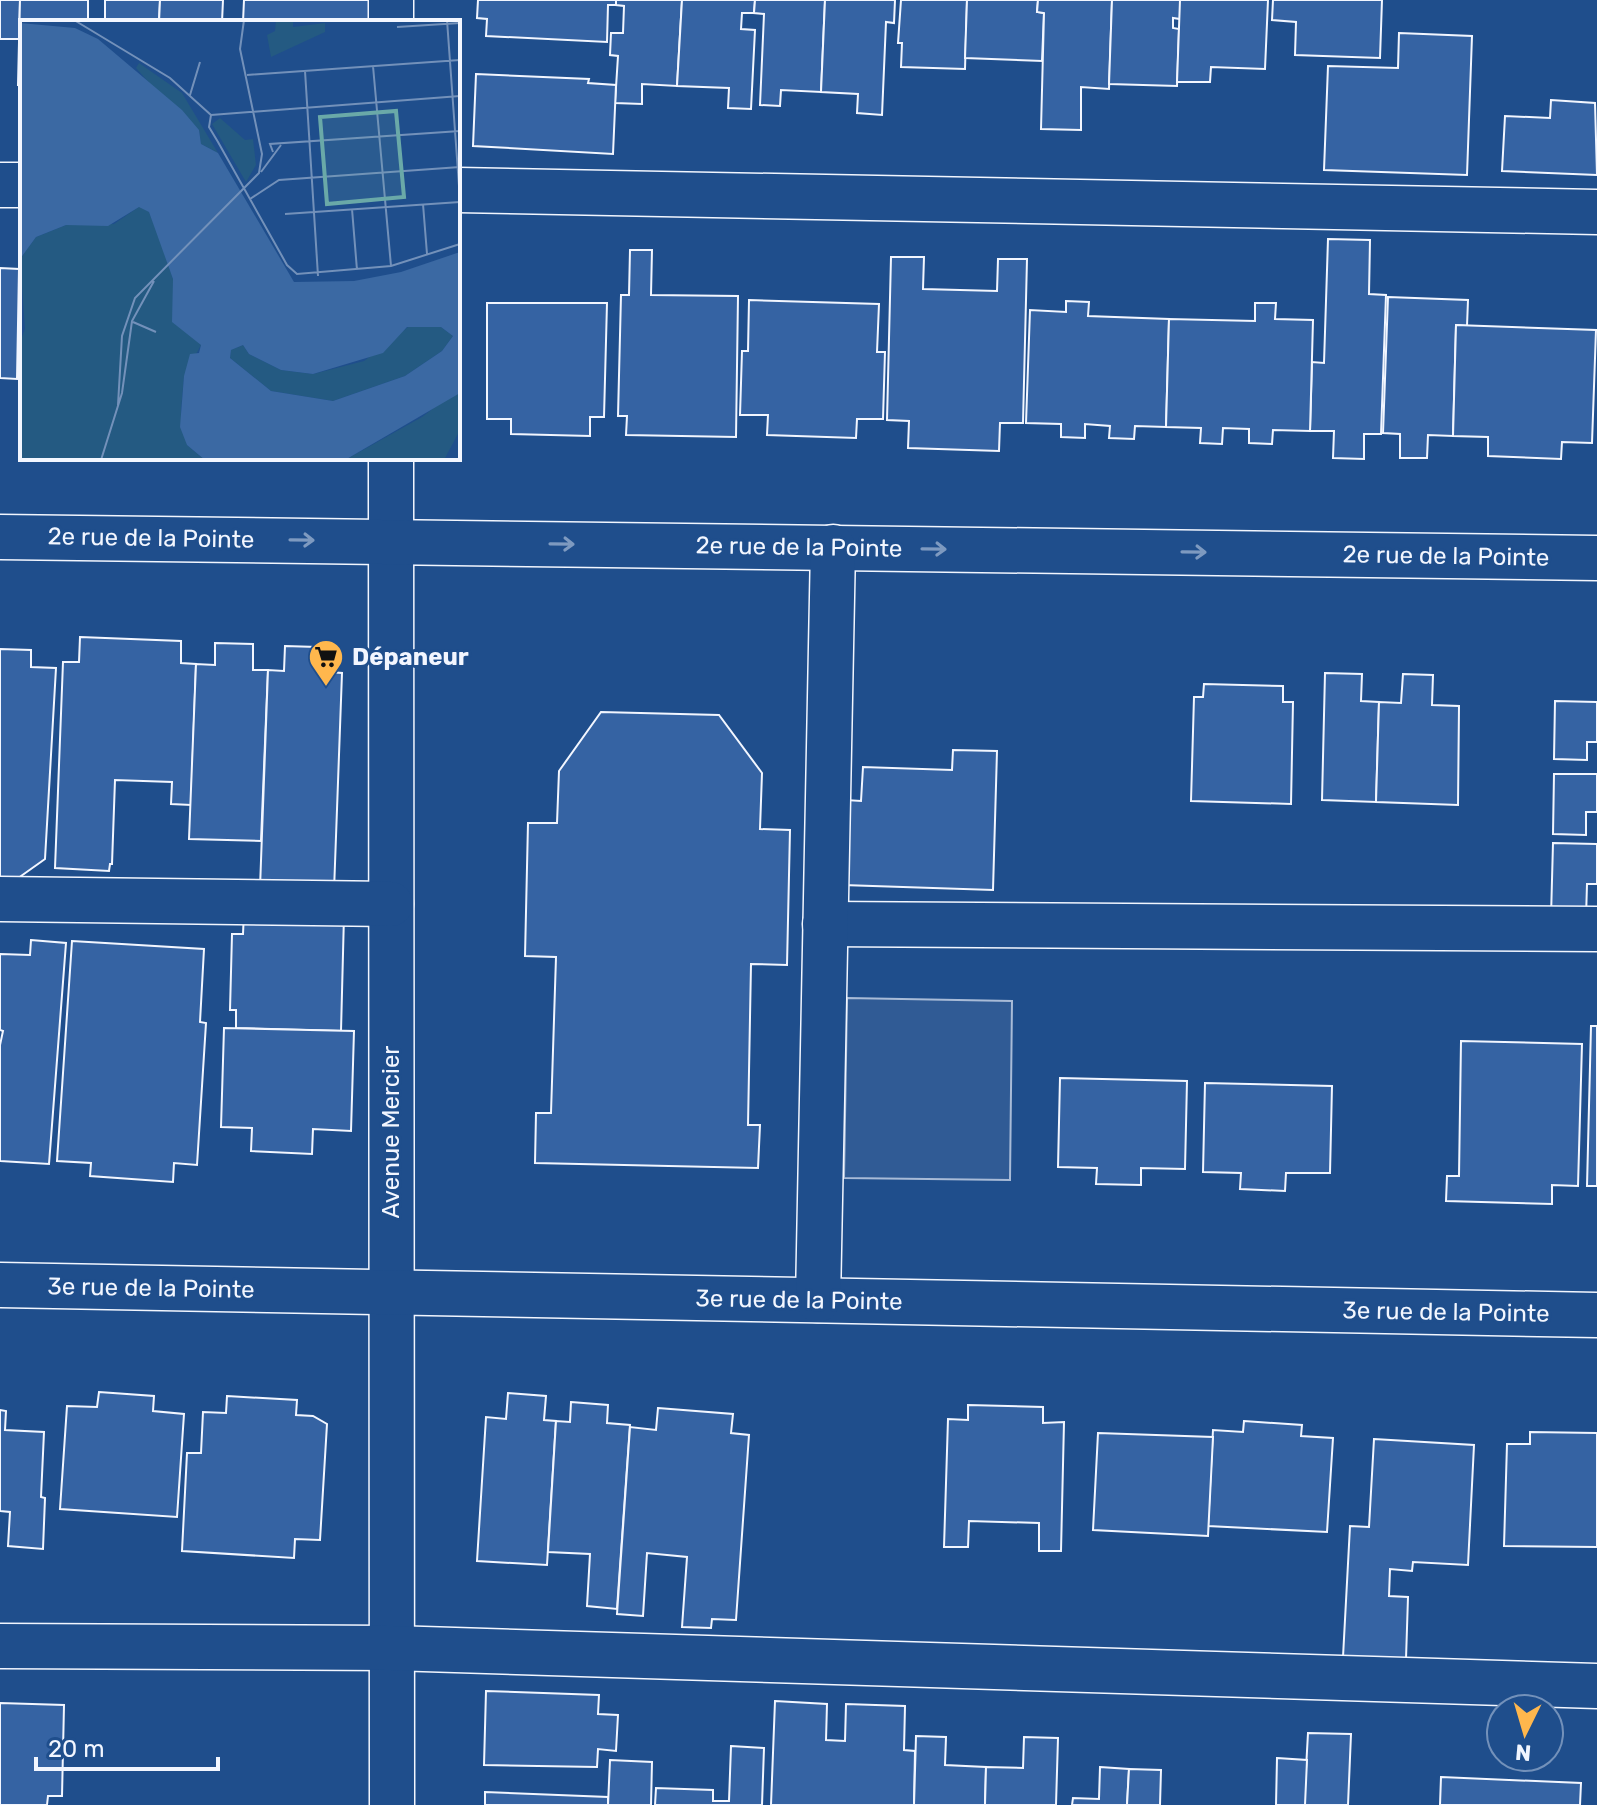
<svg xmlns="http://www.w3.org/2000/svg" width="1597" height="1805" font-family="Rubik,sans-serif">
	<rect width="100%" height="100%" fill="#1f4e8c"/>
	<path fill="#305b95" stroke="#a8bbd7" stroke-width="2" d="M847 998 1012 1001 1010 1180 844 1178Z"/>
	<g fill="#3563a3" stroke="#f2f6ff" stroke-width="2">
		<path d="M0 0H20L19 39H0Z"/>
		<path d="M20 0H88V22H22V85H18Z"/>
		<path d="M105 0H160L159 22H105Z"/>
		<path d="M160 0H223L222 22H159Z"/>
		<path d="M244 0H373L372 22H243Z"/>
		<path d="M478 0H616V5H608L607 42 486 36 487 19 477 18Z"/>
		<path d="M616 0H682L677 86 642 84V104L615 103 618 56 610 55 611 33H623L624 6 616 5Z"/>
		<path d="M682 0H755L754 13H742L741 29 755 30 751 109 728 108 729 88 677 86Z"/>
		<path d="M755 0H825L821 92 781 90 780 106 760 105 764 14 754 13Z"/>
		<path d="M825 0H895L894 23 886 22 882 115 857 113 858 94 821 92Z"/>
		<path d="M901 0H967L965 69 901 67 902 43H898Z"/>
		<path d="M967 0H1038L1037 12 1044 13 1042 61 965 58Z"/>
		<path d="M1038 0H1112L1109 89 1081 87V130L1041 129 1044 13 1037 12Z"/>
		<path d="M1112 0H1180V19L1173 18V28L1179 29 1177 86 1109 84Z"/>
		<path d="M1180 0H1268L1265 69 1211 67 1210 82H1177Z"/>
		<path d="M1273 0H1382L1380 58 1295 55 1296 22 1272 20Z"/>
		<path d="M1399 33 1472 36 1467 175 1324 170 1328 66 1398 68Z"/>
		<path d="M476 74 589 79 588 83 616 85 613 154 473 146Z"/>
		<path d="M1551 100 1595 103 1597 175 1502 171 1505 116 1550 118Z"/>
		<path d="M1328 239 1370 240 1369 294 1386 295 1381 434H1364V459L1333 458 1334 431H1310L1312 362 1324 363Z"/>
		<path d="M630 250H652L651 295 738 296 736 437 626 435 627 416H618L621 295H629Z"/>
		<path d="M22 252V377H18Z"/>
		<path d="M891 257H924L923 289 997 291 998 259H1027L1023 423H1000L999 451 908 448 909 421 887 420Z"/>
		<path d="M0 268 19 269 17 379 0 378Z"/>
		<path d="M1388 297 1468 300 1467 326 1456 325 1453 436 1428 435 1427 458H1400V434L1383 433Z"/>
		<path d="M749 300 879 304 877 352H885L883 419H857L856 438 767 435 768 415H740L742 351H748Z"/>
		<path d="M1066 301 1089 302 1088 316 1169 319 1166 427 1135 426 1134 439 1109 438 1110 426 1085 424V438L1061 437V424L1026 423 1030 310 1066 312Z"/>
		<path d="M487 303H607L604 417H590V436L511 434V419H487Z"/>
		<path d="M1255 303H1276L1275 319 1313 320 1310 431 1273 430 1272 444 1249 443V429L1223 428 1222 444 1200 443 1201 428 1166 427 1169 319 1255 321Z"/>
		<path d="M1456 325 1596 330 1592 443 1562 442 1561 459 1488 456V437L1453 436Z"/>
		<path d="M80 637 181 641V663L196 664 191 805 171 804 172 782 115 780 112 864H110L109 871 55 868 63 662H79Z"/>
		<path d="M215 643 253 644V670H268L261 841 189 839 196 664 215 665Z"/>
		<path d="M285 646 317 647 316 671 342 673 334 891 260 888 268 670 284 671Z"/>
		<path d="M0 649 31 650V667L56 668 45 859 14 881 0 880Z"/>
		<path d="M1325 673 1362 674 1361 701 1379 702 1376 802 1322 800Z"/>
		<path d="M1403 674 1433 675 1432 705 1459 706 1458 805 1376 802 1379 702 1401 703Z"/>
		<path d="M1204 684 1283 686V702H1293L1291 804 1191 801 1194 697H1203Z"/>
		<path d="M1555 701 1597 702V742H1587V760L1554 759Z"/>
		<path d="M601 712 719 715 762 773 760 829 790 830 787 965 751 964 748 1125H760L758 1168 535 1163 536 1113H551L556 957 525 956 528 823H557L559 771Z"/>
		<path d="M953 750 997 751 993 890 843 885 846 800 861 801 863 767 952 770Z"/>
		<path d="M1554 774H1597V812H1586V835L1553 834Z"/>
		<path d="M1553 843 1597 844V884H1587L1586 918 1551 917Z"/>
		<path d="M244 912 344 915 341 1031 236 1028V1010H230L232 934H243Z"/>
		<path d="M31 940 66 943 49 1164 0 1161V1045L3 1031 0 1030V954L30 955Z"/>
		<path d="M72 941 204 949 200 1022 206 1023 197 1165 174 1163 173 1182 90 1176 91 1163 57 1161Z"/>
		<path d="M1591 1026H1597V1186H1587Z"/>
		<path d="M224 1028 354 1031 351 1131 313 1129 312 1154 251 1151 252 1128 221 1127Z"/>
		<path d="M1461 1041 1582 1044 1578 1186 1552 1185V1204L1446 1201 1447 1176H1459Z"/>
		<path d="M1060 1078 1187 1081 1185 1169 1141 1168V1185L1096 1184 1097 1168 1058 1167Z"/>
		<path d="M1205 1083 1332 1086 1330 1173H1286L1285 1191 1240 1189 1241 1173 1203 1172Z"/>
		<path d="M99 1392 154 1396 153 1411 184 1414 177 1517 60 1509 67 1406 97 1407Z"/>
		<path d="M508 1393 546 1396 544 1420 556 1421 547 1565 477 1561 486 1417 506 1419Z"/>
		<path d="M227 1396 297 1400 296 1415 313 1416 327 1424 320 1540 295 1539 294 1558 182 1551 187 1453H201L203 1412 226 1413Z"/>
		<path d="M571 1402 608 1405 607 1423 630 1425 617 1609 587 1606 590 1554 548 1552 556 1421 570 1422Z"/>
		<path d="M968 1405 1043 1407V1423L1064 1422 1061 1551H1039V1523L969 1521 968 1547H944L948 1419 968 1420Z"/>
		<path d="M658 1408 733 1414 731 1433 749 1435 736 1620 712 1619 711 1628 682 1627 687 1557 647 1553 643 1616 617 1614 630 1427 656 1430Z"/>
		<path d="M0 1410 6 1411 5 1430 44 1432 41 1497 45 1498 43 1549 8 1546 10 1512 0 1511Z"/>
		<path d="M1244 1421 1302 1425 1301 1436 1333 1438 1327 1532 1208 1526 1213 1430 1243 1432Z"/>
		<path d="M1530 1432 1597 1433V1547L1504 1546 1507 1444H1530Z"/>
		<path d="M1098 1433 1213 1437 1208 1536 1093 1530Z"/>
		<path d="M1374 1439 1474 1445 1468 1565 1413 1562 1412 1571 1390 1569 1389 1596 1408 1597 1406 1659 1343 1657 1350 1526 1369 1527Z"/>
		<path d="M486 1691 599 1695 598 1714 618 1715 616 1751 598 1749 597 1767 484 1765Z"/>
		<path d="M775 1701 827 1704 826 1740 845 1741 846 1704 905 1706 904 1750 915 1751 914 1805H771Z"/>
		<path d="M0 1703 64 1705 62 1796H48L47 1805H0Z"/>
		<path d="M1308 1733 1351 1734 1348 1805H1304Z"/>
		<path d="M916 1736 946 1737 945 1765 986 1767 985 1805H914Z"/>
		<path d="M1024 1737 1058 1738 1056 1805H985L986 1767 1023 1768Z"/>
		<path d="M731 1746 764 1748 762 1805H655L656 1788 713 1790V1801H729Z"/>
		<path d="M1277 1758 1307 1760 1305 1805H1276Z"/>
		<path d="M610 1760 652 1762 651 1805H608Z"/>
		<path d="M1100 1767 1129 1769 1127 1805H1072L1073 1798 1099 1799Z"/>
		<path d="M1129 1769 1161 1770 1160 1805H1127Z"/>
		<path d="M1441 1777 1581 1783 1580 1805H1440Z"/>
		<path d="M485 1792 608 1797V1805H485Z"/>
	</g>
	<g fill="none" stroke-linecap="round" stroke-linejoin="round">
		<defs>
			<g id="minor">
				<path d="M391 0V22"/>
				<path d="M0 185H22"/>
				<path d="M458 190 1597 212"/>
				<path d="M391 458 392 1805"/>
				<path d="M0 537 1597 558"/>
				<path d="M0 899 391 904"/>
				<path d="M825 924 1597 929"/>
				<path d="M0 1285 1597 1315"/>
				<path d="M818 1300 833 547"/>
				<path d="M0 1646 392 1648 1597 1686"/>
			</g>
		</defs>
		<use href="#minor" stroke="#f2f6ff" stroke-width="47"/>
		<use href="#minor" stroke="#1f4e8c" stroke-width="44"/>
	</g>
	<defs><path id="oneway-shaft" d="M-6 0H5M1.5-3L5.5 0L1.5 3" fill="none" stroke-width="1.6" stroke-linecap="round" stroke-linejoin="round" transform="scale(2)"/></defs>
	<g stroke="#7e9ac0">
		<use href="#oneway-shaft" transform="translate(302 540) rotate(1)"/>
		<use href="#oneway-shaft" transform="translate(562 544) rotate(1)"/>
		<use href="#oneway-shaft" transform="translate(934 549) rotate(1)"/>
		<use href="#oneway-shaft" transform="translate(1194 552) rotate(1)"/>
	</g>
	<defs>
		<symbol id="supermarket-pin" viewBox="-11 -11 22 30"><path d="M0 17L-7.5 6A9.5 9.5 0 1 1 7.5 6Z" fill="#ffb74d" stroke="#1f4e8c"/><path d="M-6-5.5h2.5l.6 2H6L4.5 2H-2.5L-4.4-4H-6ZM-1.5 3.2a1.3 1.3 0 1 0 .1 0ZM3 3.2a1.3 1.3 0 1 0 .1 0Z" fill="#111"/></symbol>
	</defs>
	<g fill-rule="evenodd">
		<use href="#supermarket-pin" x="306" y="637" width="40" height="54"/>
	</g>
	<g text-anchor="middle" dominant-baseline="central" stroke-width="6" stroke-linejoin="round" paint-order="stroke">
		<g font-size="24" fill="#f2f6ff" stroke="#1f4e8c">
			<text transform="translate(151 538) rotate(1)">2e rue de la Pointe</text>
			<text transform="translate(799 547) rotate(1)">2e rue de la Pointe</text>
			<text transform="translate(1446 556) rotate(1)">2e rue de la Pointe</text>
			<text transform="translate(391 1132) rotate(-90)">Avenue Mercier</text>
			<text transform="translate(151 1288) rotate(1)">3e rue de la Pointe</text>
			<text transform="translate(799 1300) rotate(1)">3e rue de la Pointe</text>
			<text transform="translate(1446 1312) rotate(1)">3e rue de la Pointe</text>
		</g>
		<g font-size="24" font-weight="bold" fill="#f2f6ff" stroke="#1f4e8c" text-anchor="start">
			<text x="352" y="657">Dépaneur</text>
		</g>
	</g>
	<g transform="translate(20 20)">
		<rect width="440" height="440" fill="#1f4e8c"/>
		<path d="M256 0H273V7L305 3V12L251 37 247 15 255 11ZM119 43 162 73 198 133 181 124 179 110 139 74 116 48ZM200 98 225 120 233 119 236 145 226 162 192 104ZM120 186 129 192 138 213 153 259 154 282 181 325 164 357 161 391 167 425 185 440H0V322L5 309 0 239 16 217 46 205 94 204ZM388 307H421L433 316 422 331 385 356 313 381 251 371 210 338 211 330 223 325 229 334 261 350 293 354 344 341ZM433 373H440V410L424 440H325L402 397Z" fill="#245a82"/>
		<path d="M0 3 55 8 78 19 162 90 179 110 181 124 198 133 274 262 334 261 381 252 440 232V373L325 440H185L167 425 160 407 164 356 170 334 179 333 181 325 152 302 153 259 129 192 119 187 88 206 46 205 16 217 0 239ZM387 307H421L433 316 422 331 385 356 313 381 251 371 210 338 211 330 223 325 229 334 261 350 293 354 363 333Z" fill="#3b69a3" fill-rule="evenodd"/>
		<path fill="none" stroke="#7391ba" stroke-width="2" d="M54 0 150 58 191 95M427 0 440 180M377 7 440 3M353 46 371 246M285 51 298 256M227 55 440 40M170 75 180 42M191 95 189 107 198 122 267 245 277 254 371 246 440 224M191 95 440 76M253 132 250 124 440 111M241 152 261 125M230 179 259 160 440 147M403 184 407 234M332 189 337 250M265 194 440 182M113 302 136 312M98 385 102 316 115 278 239 153 242 134 220 29 224 0M81 440 102 373 112 301 134 261"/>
		<path fill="#6aa9a8" fill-opacity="0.15" stroke="#6aa9a8" stroke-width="4" d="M376 91 384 177 307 184 300 97Z"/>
		<rect width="440" height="440" fill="none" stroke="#f2f6ff" stroke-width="4"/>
	</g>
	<g transform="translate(1525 1733) rotate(185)"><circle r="38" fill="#1f4e8c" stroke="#7391ba" stroke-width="2"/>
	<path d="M0-6L14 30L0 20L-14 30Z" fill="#ffb74d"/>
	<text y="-12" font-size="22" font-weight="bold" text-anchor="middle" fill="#f2f6ff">N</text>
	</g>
	<path d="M36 1757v12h182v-12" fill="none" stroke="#f2f6ff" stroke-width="4"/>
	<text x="48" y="1757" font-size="24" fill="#f2f6ff" stroke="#1f4e8c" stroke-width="6" paint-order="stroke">20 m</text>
</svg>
